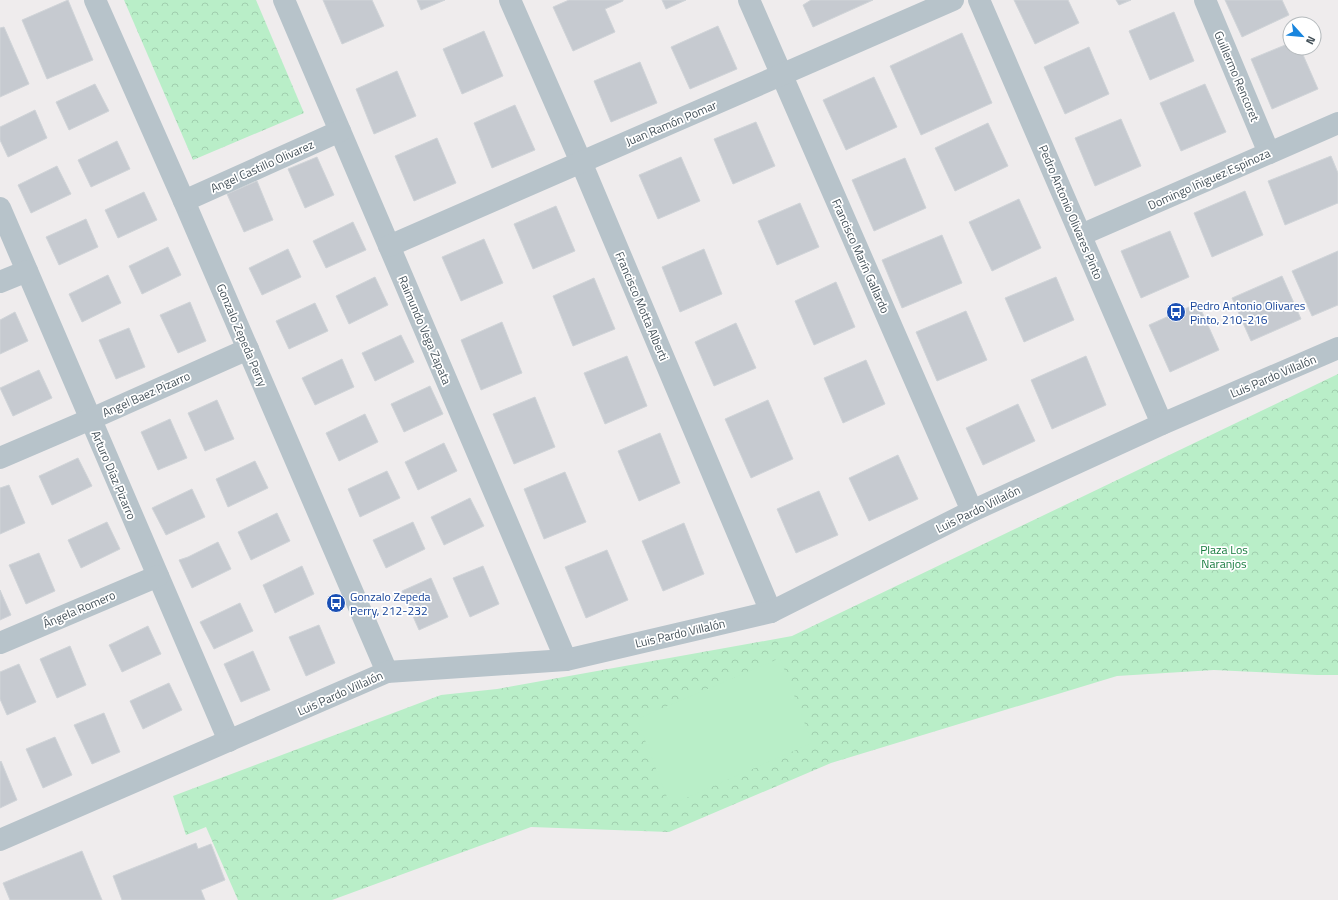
<svg xmlns="http://www.w3.org/2000/svg" width="1338" height="900" font-family="'Titillium Web',sans-serif">
	<defs>
		<pattern id="park-crowns" width="20" height="18" patternUnits="userSpaceOnUse"><rect width="20" height="18" fill="#b9eec8"/><path d="M2 6a3 3 0 1 1 6 0M12 15a3 3 0 1 1 6 0" fill="none" stroke="#a0ceae"/></pattern>
	</defs>
	<rect width="100%" height="100%" fill="#efeced"/>
	<g fill="url(#park-crowns)">
		<path d="M124 0H256L304 113 193 160Z"/>
		<path d="M1338 374V675H1317L1214 670 1117 676 831 763 669 832 531 827 332 900H238L206 827 186 835 173 796 441 695 497 689 792 636Z"/>
	</g>
	<path fill="#b9eec8" d="M780 658 812 743 670 805 637 719Z"/>
	<g fill="#c6cad0" stroke="#d0d4d8">
		<path d="M68 0 93 60 47 79 22 20Z"/>
		<path d="M323 0H372L384 26 342 44Z"/>
		<path d="M417 0H445L421 10Z"/>
		<path d="M569 0H623V1L605 9 615 32 573 51 553 7Z"/>
		<path d="M662 0H686L666 9Z"/>
		<path d="M811 0H873L813 27 803 5Z"/>
		<path d="M1014 0H1068L1079 23 1035 44Z"/>
		<path d="M1116 0H1131L1119 5Z"/>
		<path d="M1225 0H1282L1289 15 1242 37Z"/>
		<path d="M1174 12 1194 61 1150 80 1129 31Z"/>
		<path d="M718 26 737 69 690 89 671 47Z"/>
		<path d="M4 27 29 84 0 97V28Z"/>
		<path d="M484 31 503 76 462 94 443 49Z"/>
		<path d="M962 33 992 103 921 135 890 66Z"/>
		<path d="M1290 43V48H1300L1318 89 1272 109 1251 59Z"/>
		<path d="M1089 47 1109 94 1065 114 1044 67Z"/>
		<path d="M640 62 657 103 611 122 594 81Z"/>
		<path d="M397 71 416 116 374 134 356 89Z"/>
		<path d="M874 77 897 127 846 150 823 100Z"/>
		<path d="M95 84 109 111 69 130 56 102Z"/>
		<path d="M1205 84 1226 132 1181 151 1160 103Z"/>
		<path d="M515 105 535 150 492 168 474 123Z"/>
		<path d="M35 110 47 138 8 157 0 140V127Z"/>
		<path d="M1121 119 1141 166 1095 186 1075 138Z"/>
		<path d="M756 122 775 166 733 184 714 139Z"/>
		<path d="M988 123 1008 166 955 191 935 148Z"/>
		<path d="M437 138 456 183 414 201 395 156Z"/>
		<path d="M117 141 130 169 91 187 78 160Z"/>
		<path d="M1331 156 1338 173V203L1285 225 1268 181Z"/>
		<path d="M317 157 334 195 305 208 288 169Z"/>
		<path d="M681 157 700 201 658 219 639 175Z"/>
		<path d="M905 158 926 208 874 231 852 180Z"/>
		<path d="M57 166 71 194 31 213 18 185Z"/>
		<path d="M257 181 273 220 244 232 227 194Z"/>
		<path d="M1245 191 1263 235 1212 257 1194 213Z"/>
		<path d="M144 192 157 220 118 238 105 210Z"/>
		<path d="M1019 199 1041 248 992 271 969 222Z"/>
		<path d="M800 203 819 247 777 265 758 221Z"/>
		<path d="M556 206 575 251 533 269 514 224Z"/>
		<path d="M86 219 98 247 59 265 46 237Z"/>
		<path d="M353 222 366 250 326 268 313 241Z"/>
		<path d="M1170 231 1189 277 1141 298 1121 251Z"/>
		<path d="M942 235 962 283 902 308 882 260Z"/>
		<path d="M484 239 503 283 461 301 442 257Z"/>
		<path d="M168 247 181 275 142 294 129 266Z"/>
		<path d="M288 249 301 277 262 295 249 268Z"/>
		<path d="M704 249 722 294 680 312 662 267Z"/>
		<path d="M1338 251V305L1312 316 1292 271Z"/>
		<path d="M108 275 121 303 82 322 69 294Z"/>
		<path d="M1282 276 1301 319 1251 341 1232 298Z"/>
		<path d="M375 277 388 305 349 324 336 296Z"/>
		<path d="M1056 277 1074 320 1024 342 1005 298Z"/>
		<path d="M594 278 615 329 573 346 553 296Z"/>
		<path d="M836 282 855 327 814 345 795 301Z"/>
		<path d="M190 302 206 341 178 353 160 315Z"/>
		<path d="M315 303 328 331 289 349 276 321Z"/>
		<path d="M1198 303 1219 350 1170 372 1149 325Z"/>
		<path d="M966 311 987 360 937 381 916 332Z"/>
		<path d="M15 312 28 341 0 354V320Z"/>
		<path d="M502 322 522 373 481 390 461 340Z"/>
		<path d="M736 323 756 368 714 386 695 342Z"/>
		<path d="M129 328 145 367 116 379 99 340Z"/>
		<path d="M401 335 414 362 375 381 362 353Z"/>
		<path d="M627 356 647 406 605 424 584 373Z"/>
		<path d="M1086 356 1106 405 1052 429 1031 380Z"/>
		<path d="M342 359 354 387 315 405 302 378Z"/>
		<path d="M866 360 885 404 843 423 824 378Z"/>
		<path d="M39 370 52 398 13 416 0 388Z"/>
		<path d="M430 386 443 414 404 432 391 404Z"/>
		<path d="M535 397 555 447 514 464 493 414Z"/>
		<path d="M217 400 234 439 205 451 188 413Z"/>
		<path d="M768 400 793 459 751 478 725 419Z"/>
		<path d="M1018 404 1035 441 983 465 966 428Z"/>
		<path d="M365 414 378 442 339 461 326 433Z"/>
		<path d="M170 419 187 458 158 470 141 432Z"/>
		<path d="M660 433 680 483 639 501 618 451Z"/>
		<path d="M444 443 457 471 418 490 405 462Z"/>
		<path d="M898 455 918 499 869 521 849 478Z"/>
		<path d="M78 458 92 486 52 505 39 476Z"/>
		<path d="M255 461 268 488 228 507 216 479Z"/>
		<path d="M387 471 400 498 360 517 348 489Z"/>
		<path d="M565 472 586 522 544 539 524 489Z"/>
		<path d="M9 485 25 523 0 534V488Z"/>
		<path d="M192 489 205 517 166 535 152 508Z"/>
		<path d="M819 491 838 535 796 553 777 509Z"/>
		<path d="M470 498 484 526 444 545 431 517Z"/>
		<path d="M277 513 290 541 251 560 238 532Z"/>
		<path d="M107 522 120 549 81 568 68 540Z"/>
		<path d="M413 522 425 549 386 568 373 540Z"/>
		<path d="M684 523 704 574 663 591 642 541Z"/>
		<path d="M218 542 231 569 192 588 179 560 188 557Z"/>
		<path d="M607 550 628 600 586 618 565 567Z"/>
		<path d="M39 553 55 591 26 604 9 565Z"/>
		<path d="M302 566 314 594 275 613 263 585Z"/>
		<path d="M483 566 499 604 470 617 453 578Z"/>
		<path d="M431 578 448 617 419 630 402 591Z"/>
		<path d="M0 590 11 615 0 620Z"/>
		<path d="M240 603 253 631 214 649 200 622Z"/>
		<path d="M319 625 335 663 306 676 289 637Z"/>
		<path d="M148 626 161 654 122 672 109 645Z"/>
		<path d="M70 646 86 685 57 698 40 659Z"/>
		<path d="M253 651 270 690 241 702 224 664Z"/>
		<path d="M19 664 36 702 7 715 0 699V672Z"/>
		<path d="M169 683 182 710 143 729 130 701Z"/>
		<path d="M104 713 120 752 92 764 74 725Z"/>
		<path d="M55 737 72 775 43 788 26 749Z"/>
		<path d="M1 761 17 800 0 808V762Z"/>
		<path d="M196 843 198 849 211 844 225 880 201 890 205 900H122L113 876Z"/>
		<path d="M82 851 102 900H10L3 883Z"/>
	</g>
	<g fill="none" stroke-linecap="round" stroke-linejoin="round">
		<g stroke="#b7c3ca" stroke-width="22">
			<path d="M95 0 184 201 387 672"/>
			<path d="M284 0 566 660"/>
			<path d="M510 0 581 162 771 612"/>
			<path d="M749 0 972 511"/>
			<path d="M979 0 1162 424"/>
			<path d="M1205 0 1269 153"/>
			<path d="M184 201 340 131"/>
			<path d="M0 208 229 741"/>
			<path d="M1081 235 1338 123"/>
			<path d="M389 246 953 0"/>
			<path d="M0 282 27 271"/>
			<path d="M0 458 91 419 248 349"/>
			<path d="M0 643 158 576"/>
			<path d="M0 840 387 672 566 660 771 612 972 511 1162 424 1338 348"/>
		</g>
	</g>
	<defs>
		<symbol id="bus-disc" viewBox="-11 -11 22 22"><circle r="9.5" fill="#1a4fb4" stroke="#fff"/><path d="M-5-6H5V4H4V6H2V4H-2V6H-4V4H-5ZM-3.5-4V0h7V-4ZM-3.5 1.2v1.5H-2V1.2ZM2 1.2v1.5H3.5V1.2Z" fill="#fff"/></symbol>
	</defs>
	<g fill-rule="evenodd">
		<use href="#bus-disc" x="1165" y="301" width="22" height="22"/>
		<use href="#bus-disc" x="325" y="592" width="22" height="22"/>
	</g>
	<g text-anchor="middle" dominant-baseline="central" stroke-width="3.5" stroke-linejoin="round" paint-order="stroke">
		<g font-size="12" fill="#45525a" stroke="#fff">
			<text transform="translate(1237 76) rotate(67)">Guillermo Rencoret</text>
			<text transform="translate(671 123) rotate(-23)">Juan Ramón Pomar</text>
			<text transform="translate(262 166) rotate(-24)">Angel Castillo Olivarez</text>
			<text transform="translate(1209 179) rotate(-24)">Domingo Iñiguez Espinoza</text>
			<text transform="translate(1071 212) rotate(67)">Pedro Antonio Olivares Pinto</text>
			<text transform="translate(861 256) rotate(66)">Francisco Marín Gallardo</text>
			<text transform="translate(642 306) rotate(67)">Francisco Motta Alberti</text>
			<text transform="translate(425 330) rotate(67)">Raimundo Vega Zapata</text>
			<text transform="translate(242 335) rotate(67)">Gonzalo Zepeda Perry</text>
			<text transform="translate(1273 376) rotate(-23)">Luis Pardo Villalón</text>
			<text transform="translate(146 394) rotate(-24)">Angel Baez Pizarro</text>
			<text transform="translate(114 475) rotate(67)">Arturo Díaz Pizarro</text>
			<text transform="translate(978 509) rotate(-26)">Luis Pardo Villalón</text>
			<text transform="translate(79 609) rotate(-23)">Ángela Romero</text>
			<text transform="translate(680 633) rotate(-13)">Luis Pardo Villalón</text>
			<text transform="translate(340 693) rotate(-24)">Luis Pardo Villalón</text>
		</g>
		<g font-size="12" fill="#164399" stroke="#fff" text-anchor="start">
			<text x="1190" y="305">Pedro Antonio Olivares<tspan x="1190" dy="14">Pinto, 210-216</tspan></text>
			<text x="350" y="596">Gonzalo Zepeda<tspan x="350" dy="14">Perry, 212-232</tspan></text>
		</g>
		<g font-size="12" fill="#167b3d" stroke="#fff">
			<text x="1224" y="549">Plaza Los<tspan x="1224" dy="14">Naranjos</tspan></text>
		</g>
	</g>
	<g transform="translate(1302 36) rotate(117)"><circle r="19" fill="#ffffff" stroke="#b5babd"/>
	<path d="M0-3L7 15L0 10L-7 15Z" fill="#1885de"/>
	<text y="-6" font-size="11" font-weight="bold" text-anchor="middle" fill="#45525a">N</text>
	</g>
</svg>
